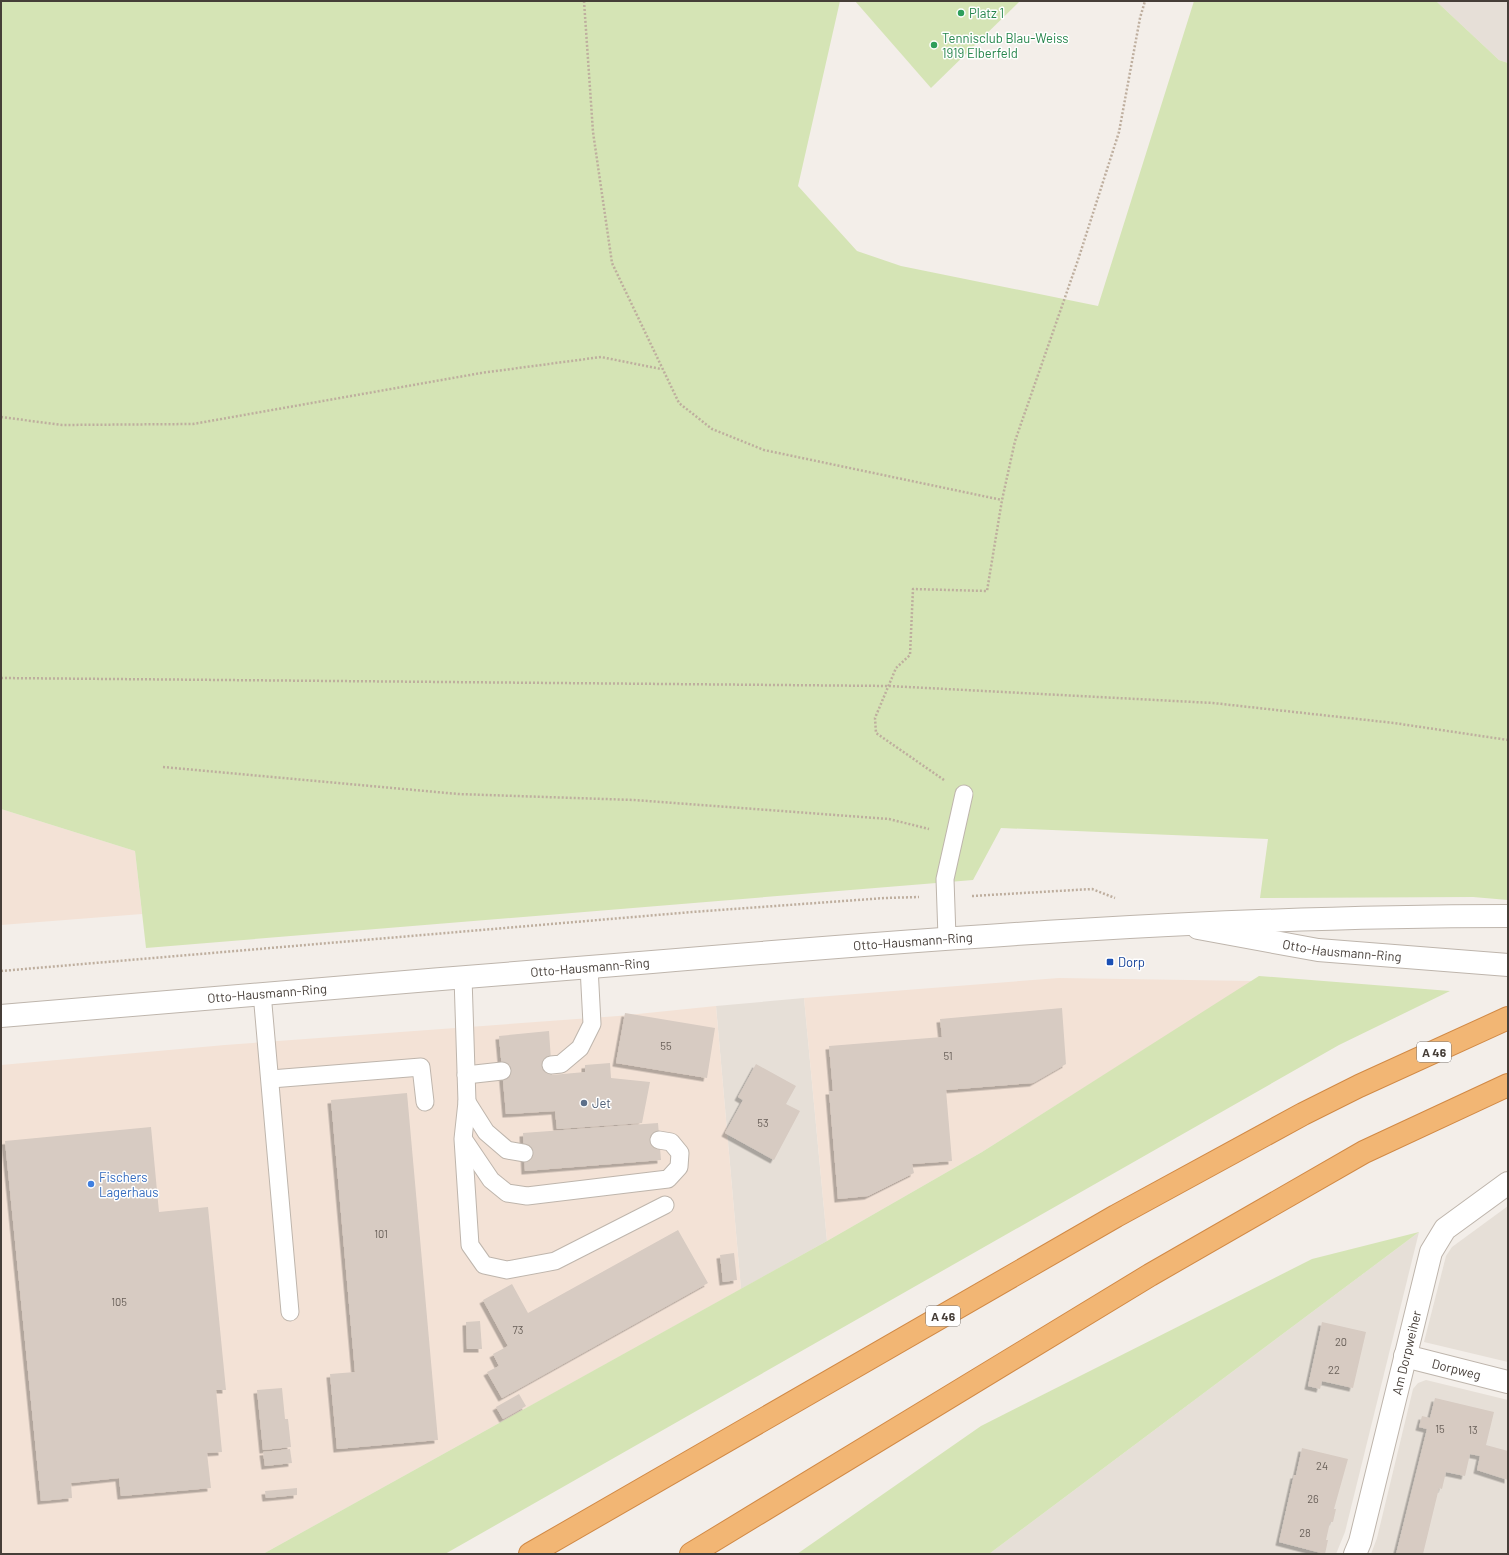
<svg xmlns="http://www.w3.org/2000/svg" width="1509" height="1555" font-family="Barlow,sans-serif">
	<defs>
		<filter id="shadow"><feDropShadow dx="-3.5" dy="3.5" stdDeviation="0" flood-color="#0004"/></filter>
	</defs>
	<rect width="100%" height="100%" fill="#f3eee9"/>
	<g fill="#e6dfd7">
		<path d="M1436 1H1508V63L1499 60Z"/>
		<path d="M804 998 827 1241 741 1289 716 1006Z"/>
		<path d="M1508 1206V1362L1424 1342 1446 1256 1452 1247Z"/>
		<path d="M1419 1232 1345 1532 1336 1554H989Z"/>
		<path d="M1426 1380 1508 1400V1554H1371L1377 1538 1413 1389 1418 1383Z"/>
	</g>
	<g fill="#f3e2d6">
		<path d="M1 809 135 851 142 914 1 925Z"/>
		<path d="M1059 978 1253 981 982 1152 827 1241 804 998Z"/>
		<path d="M716 1006 741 1289 263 1554H1V1065L225 1045 618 1016Z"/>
	</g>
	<g fill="#d5e4b5">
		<path d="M1 1H840L798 186 857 251 901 266 1098 306 1194 1H1436L1499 60 1508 63V900L1473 897 1260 898 1268 839 1001 828 973 880 146 948 135 851 1 809Z"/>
		<path d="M855 1H1020L931 88Z"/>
		<path d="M1259 976 1450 991 1339 1045 445 1554H263L827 1241 982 1152Z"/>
		<path d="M1419 1232 989 1554H797L981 1426 1312 1259Z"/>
	</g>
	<g fill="#d7cbc2" filter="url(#shadow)">
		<path d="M1062 1008 1066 1064 1033 1083 946 1090 952 1161 912 1164 914 1173 868 1196 838 1199 829 1091H833L829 1046 942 1037 940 1019Z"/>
		<path d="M625 1013 715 1028 707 1078 616 1063Z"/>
		<path d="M549 1031 552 1075 585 1072V1065L610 1063 611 1078 650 1082 642 1123 557 1129 555 1111 506 1114 499 1036Z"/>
		<path d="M756 1064 796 1086 786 1104 800 1111 774 1160 725 1133 743 1100 738 1097Z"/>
		<path d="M407 1093 438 1440 337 1449 330 1374 355 1372 331 1100Z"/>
		<path d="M658 1123 661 1160 525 1171 523 1133Z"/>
		<path d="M151 1127 159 1212 208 1207 226 1390H216L222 1452 207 1453 211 1488 121 1496 119 1478 71 1483 72 1498 41 1501 5 1141Z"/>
		<path d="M678 1230 708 1283 502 1398 487 1372 499 1366 493 1354 508 1346 483 1300 512 1284 528 1313Z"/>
		<path d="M734 1253 737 1280 723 1282 720 1255Z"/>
		<path d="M480 1321 482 1349H467L466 1322Z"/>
		<path d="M1322 1322 1366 1332 1353 1388 1322 1381 1320 1389 1308 1386Z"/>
		<path d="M282 1388 285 1419H288L291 1447 263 1450 257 1390Z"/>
		<path d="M519 1394 526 1406 503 1419 496 1407Z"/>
		<path d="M1435 1398 1494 1412 1486 1445 1508 1451V1480L1477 1470 1480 1456 1470 1454 1465 1476 1446 1472 1442 1489 1439 1488 1423 1554H1396L1427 1429 1419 1427 1422 1416 1430 1418Z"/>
		<path d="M1302 1448 1348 1459 1334 1509H1336L1333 1522H1330L1326 1540H1328L1325 1554 1279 1542 1294 1475H1296Z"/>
		<path d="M290 1449 292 1463 265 1466 263 1452Z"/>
		<path d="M297 1488V1495L266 1498 265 1491Z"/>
	</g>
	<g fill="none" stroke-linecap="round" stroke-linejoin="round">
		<defs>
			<g id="service">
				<path d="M947 937 945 879 964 794"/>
				<path d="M463 977 467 1102 463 1139 470 1245 484 1265 507 1270 555 1261 665 1205"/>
				<path d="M262 993 290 1312"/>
				<path d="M551 1065 561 1064 580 1048 592 1024 589 967"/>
				<path d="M466 1075 502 1071"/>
				<path d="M271 1079 421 1067 425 1102"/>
				<path d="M467 1102 486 1132 507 1150 524 1153"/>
				<path d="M464 1140 491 1180 507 1193 527 1196 668 1179 679 1167 680 1153 671 1142 659 1140"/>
			</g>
			<g id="minor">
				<path id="s1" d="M1198 928 1318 950 1508 965"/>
				<path id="s2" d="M1405 1356 1508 1382"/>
				<path id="s3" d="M1355 1554 1360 1542 1431 1252 1445 1229 1508 1183"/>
			</g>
			<g id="tertiary">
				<path id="s4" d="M1 1016C218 996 435 980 652 962 936 938 1222 916 1508 916"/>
			</g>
			<g id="motorway">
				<path d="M530 1554 1116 1216 1303 1114 1359 1086 1508 1018"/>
				<path d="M691 1554 1150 1275 1364 1152 1508 1085"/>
			</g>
		</defs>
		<use href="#service" stroke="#beb5ac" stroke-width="19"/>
		<use href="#minor" stroke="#beb5ac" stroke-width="24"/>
		<use href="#tertiary" stroke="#beb5ac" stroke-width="24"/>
		<use href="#motorway" stroke="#d18945" stroke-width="24"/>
		<g stroke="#beae9e" stroke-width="2.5" stroke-dasharray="2 2" stroke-linecap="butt">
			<path d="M584 1 593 132 612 263 679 403 712 429 764 450 1002 500"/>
			<path d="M1 417 62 425 193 424 481 373 601 357 661 369"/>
			<path d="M1 678 889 686 1213 703 1394 723 1508 740"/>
			<path d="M163 767 458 794 634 800 889 819 929 829"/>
			<path d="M944 780 876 733 875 718 896 668 910 655 913 589 987 591 1002 500 1015 441 1078 260 1119 132 1140 18 1145 1"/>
			<path d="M972 896 1092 889 1115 898"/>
			<path d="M1 971 692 912 885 898 919 897"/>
		</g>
		<use href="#service" stroke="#fff" stroke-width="17"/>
		<use href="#minor" stroke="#fff" stroke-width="22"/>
		<use href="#tertiary" stroke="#fff" stroke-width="22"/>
		<use href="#motorway" stroke="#f2b674" stroke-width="22"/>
	</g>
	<g fill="#2e9e5b" stroke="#fff" stroke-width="1.5">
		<circle cx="961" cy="13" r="4"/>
		<circle cx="934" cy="45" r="4"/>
	</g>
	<rect fill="#1a4fb4" stroke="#fff" stroke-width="1.5" x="1106" y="958" width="8" height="8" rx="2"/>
	<circle fill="#5c6f8a" stroke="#fff" stroke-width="1.5" cx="584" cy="1103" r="4"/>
	<circle fill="#3f7fe0" stroke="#fff" stroke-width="1.5" cx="91" cy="1184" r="4"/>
	<g text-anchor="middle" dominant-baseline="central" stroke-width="3" stroke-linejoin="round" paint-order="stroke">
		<g font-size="11" fill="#6a615a">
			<text x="666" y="1045">55</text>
			<text x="948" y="1055">51</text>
			<text x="763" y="1122">53</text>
			<text x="381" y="1233">101</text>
			<text x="119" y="1301">105</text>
			<text x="518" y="1329">73</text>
			<text x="1341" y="1341">20</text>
			<text x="1334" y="1369">22</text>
			<text x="1440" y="1428">15</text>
			<text x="1473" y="1429">13</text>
			<text x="1322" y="1465">24</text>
			<text x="1313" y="1498">26</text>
			<text x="1305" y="1532">28</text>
		</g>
		<g fill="#fff" stroke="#7e7874" stroke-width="1">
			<rect x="1417" y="1042" width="34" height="20" rx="3"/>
			<rect x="926" y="1306" width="34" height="20" rx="3"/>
		</g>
		<g font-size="12" font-weight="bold" fill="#463e38">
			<text x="1434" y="1052">A 46</text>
			<text x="943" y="1316">A 46</text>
		</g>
		<g font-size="13" fill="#27864d" stroke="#fff" text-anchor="start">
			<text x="969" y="13">Platz 1</text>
			<text x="942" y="38">Tennisclub Blau-Weiss<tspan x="942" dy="15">1919 Elberfeld</tspan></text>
		</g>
		<g font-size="13" fill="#463e38" stroke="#fff">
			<text stroke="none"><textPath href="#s4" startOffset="915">Otto-Hausmann-Ring</textPath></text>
			<text stroke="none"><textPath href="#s1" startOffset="146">Otto-Hausmann-Ring</textPath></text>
			<text stroke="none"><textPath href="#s4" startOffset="591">Otto-Hausmann-Ring</textPath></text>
			<text stroke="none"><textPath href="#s4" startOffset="267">Otto-Hausmann-Ring</textPath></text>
			<text stroke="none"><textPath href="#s3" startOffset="208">Am Dorpweiher</textPath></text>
			<text stroke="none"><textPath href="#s2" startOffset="53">Dorpweg</textPath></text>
		</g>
		<g font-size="13" fill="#164399" stroke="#fff" text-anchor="start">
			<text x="1118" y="962">Dorp</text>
		</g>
		<g font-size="13" fill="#4e5e75" stroke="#fff" text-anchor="start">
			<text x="592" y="1103">Jet</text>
		</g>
		<g font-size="13" fill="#366cbe" stroke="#fff" text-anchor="start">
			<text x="99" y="1177">Fischers<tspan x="99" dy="15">Lagerhaus</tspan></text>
		</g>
	</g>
	<rect width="1509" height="1555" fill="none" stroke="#463e38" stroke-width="4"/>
</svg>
